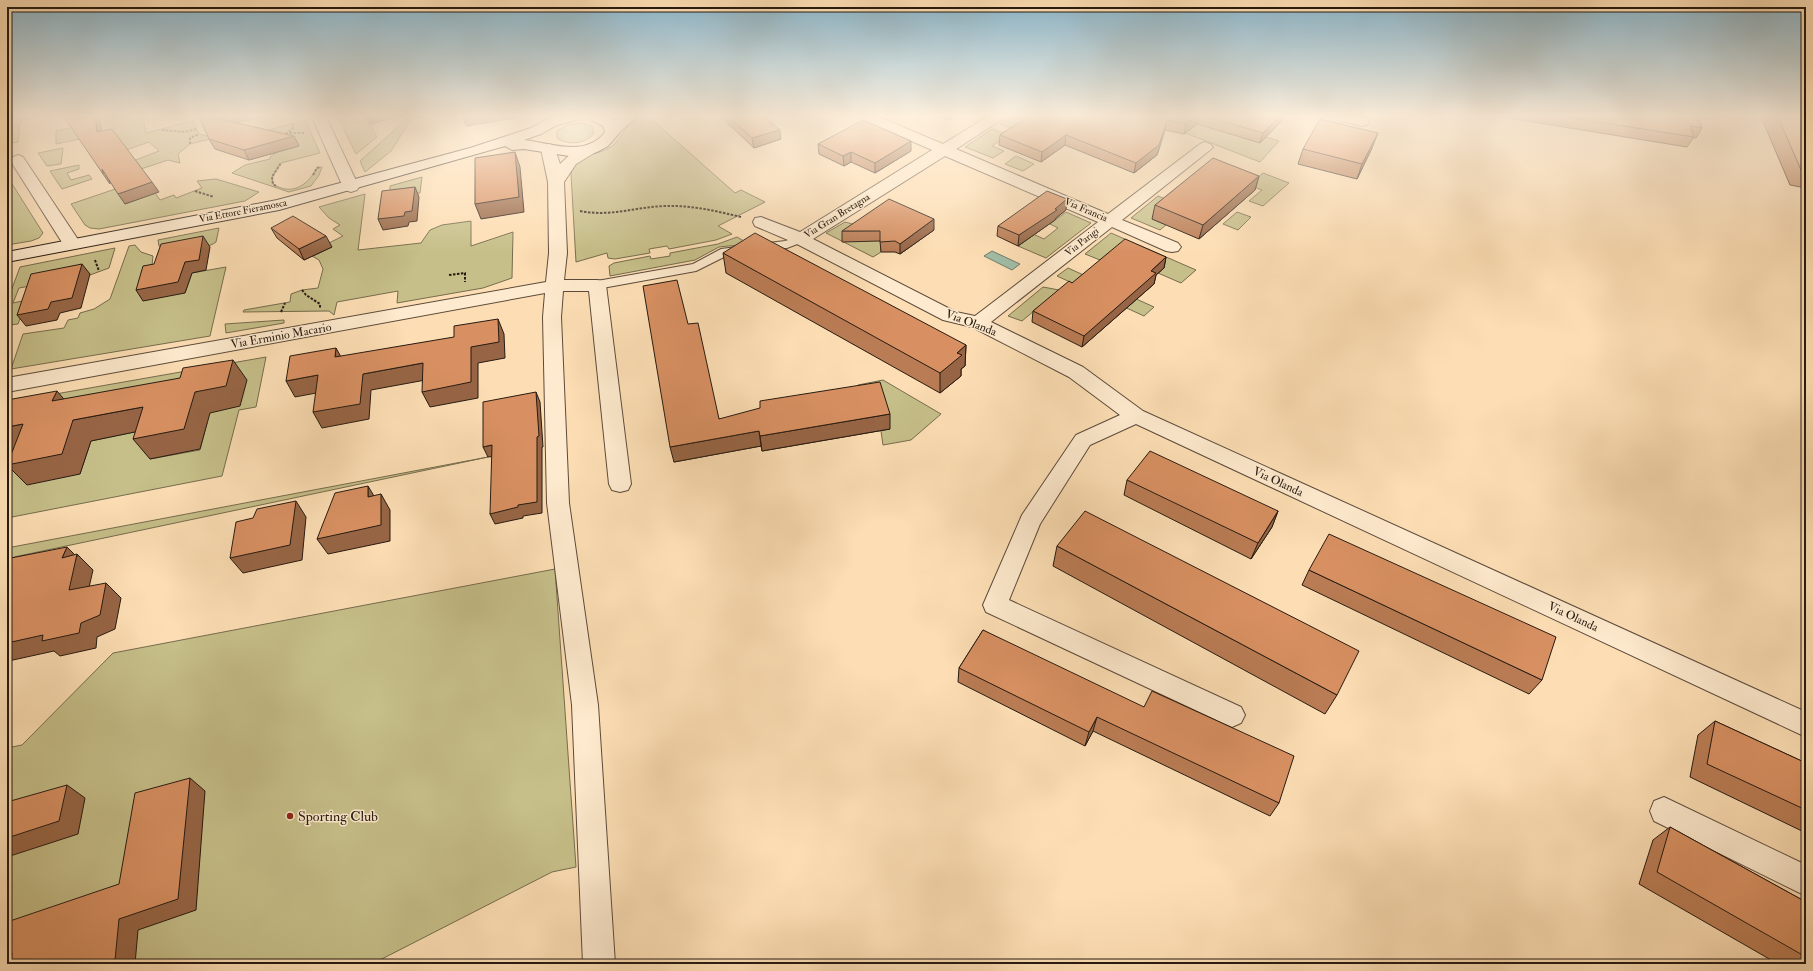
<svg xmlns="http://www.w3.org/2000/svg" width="1813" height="971" font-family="'IM FELL Double Pica',serif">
	<rect width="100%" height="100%" fill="#fddeb4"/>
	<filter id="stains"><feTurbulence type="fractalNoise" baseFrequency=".005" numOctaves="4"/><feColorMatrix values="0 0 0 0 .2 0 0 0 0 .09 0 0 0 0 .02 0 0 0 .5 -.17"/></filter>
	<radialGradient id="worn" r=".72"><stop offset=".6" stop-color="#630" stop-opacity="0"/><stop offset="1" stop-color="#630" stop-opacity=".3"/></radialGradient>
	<g fill="#c6bf89" stroke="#766c4d">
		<path d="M7 117H38L20 121 18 142 7 144Z"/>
		<path d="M99 117H144V125L146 133 193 121 199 134 207 136 230 134 190 144 178 154 180 163 168 160 126 174 133 161 159 151 149 142 126 150 98 135 56 144V131L100 121Z"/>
		<path d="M338 117H353L357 123 368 121 377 137 356 154Z"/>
		<path d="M409 117H425L412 118 391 151 365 172 360 161Z"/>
		<path d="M642 117H649L735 193 741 190 765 202 718 226 732 234 716 240 669 249 667 246 649 249 650 253 615 259 608 258 607 253 576 262 571 174C574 154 597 156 611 147 619 141 623 132 629 125 633 122 637 119 642 117Z"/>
		<path d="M1011 117H1024L1088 141 1015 129 1000 124Z"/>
		<path d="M1144 117H1185L1243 130 1279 141 1260 162Z"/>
		<path d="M305 120 320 153 281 163 272 177 273 184C292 196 307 186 317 168L322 167 319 175 311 186 289 192 232 173 245 165 270 159V157L287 145 268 130Z"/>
		<path d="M581 123 592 126 594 133C586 144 568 146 557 138V131L567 125Z"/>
		<path d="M992 129 1008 135 992 146 1004 151 993 158 965 147Z"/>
		<path d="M63 148 61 164 47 166 38 153Z"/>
		<path d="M1016 156 1034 164 1023 171 1005 164Z"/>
		<path d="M79 165V169L67 173 71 180 89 175 92 179 62 189 50 171Z"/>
		<path d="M1263 173 1289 183 1263 206 1249 201 1262 190 1249 185Z"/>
		<path d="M422 177 420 193 390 197V186Z"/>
		<path d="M7 179H9L43 233 39 238 31 241 7 245Z"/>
		<path d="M216 179 259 192 245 201 99 229 90 228 85 225 71 204 124 186 125 204 155 193 160 200 174 195 176 198 202 188 197 181Z"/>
		<path d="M365 194 358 250 421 243 430 230 442 225 471 221V246L513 232 512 278 483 288 397 303 398 291 337 302 334 315 329 311 243 312 244 310 290 302 291 294 302 290 318 288 323 269 319 260 312 256 327 244 343 236 333 229 340 225 329 218 319 207Z"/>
		<path d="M1158 196 1173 202 1152 219 1166 225 1160 230 1131 218Z"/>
		<path d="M1066 212 1091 223 1046 258 1018 246 1033 234 1044 239 1058 228 1050 224Z"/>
		<path d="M1237 212 1251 217 1238 230 1223 224Z"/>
		<path d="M845 222 860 226 881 241V252L873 257 826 233Z"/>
		<path d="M219 228 216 242C205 251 173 249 159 246L158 240Z"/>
		<path d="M1111 233 1196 270 1181 283 1158 273 1163 268 1100 260 1085 254Z"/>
		<path d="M737 237 749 244 719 247 695 260 610 276 609 266 614 263 650 256 651 259 670 256V253L718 244Z"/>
		<path d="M135 245 141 252 153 256 151 276 185 293 192 273 226 267 210 336 11 369 23 334 64 328 68 320 78 318 80 313 94 309 110 299 129 246Z"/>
		<path d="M115 248 109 268 90 275 19 288 13 303 27 300 18 324 9 325 7 329V302L20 267Z"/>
		<path d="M1068 268 1154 307 1144 316 1057 276Z"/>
		<path d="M1043 287 1059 290 1022 321 1008 316Z"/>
		<path d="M284 320V323L226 333 225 324Z"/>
		<path d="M266 357 256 407 239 410 222 476 7 518V471L12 457 7 458V451L59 440 80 474 91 441 159 427 150 459 200 450 207 423 10 402Z"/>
		<path d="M883 380 941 414 911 440 883 445 881 431 863 400 858 385Z"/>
		<path d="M488 457 14 557 7 564V548Z"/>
		<path d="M555 569 576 867 552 872 372 964H7V748L22 745 113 653Z"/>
	</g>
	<path fill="#a1bda7" stroke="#707c6b" d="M992 251 1020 264 1012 270 984 256Z"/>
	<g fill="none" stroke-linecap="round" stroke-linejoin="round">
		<defs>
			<path id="lane" d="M801 236 805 237 807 239 805 241 787 248 728 255 696 271 597 289 593 288 591 285 593 282 597 281 693 264 721 249 785 241Z"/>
			<g id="street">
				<path d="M312 117H326L359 187 357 190 351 192 345 190 343 187Z"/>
				<path d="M861 117H879L943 144 987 117H1003L1001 120 956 149 1108 214 1200 144 1205 142 1210 144 1213 147 1210 150 1122 220 1178 243 1181 247 1178 251 1172 252 1166 251 1112 227 991 322 1083 367 1143 411 1806 712V737L1136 424 1090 445 1040 524 1009 600 1241 707 1245 715 1241 723 1232 727 1223 723 986 612 983 605 1022 515 1076 435 1120 415 1069 377 972 327 943 320 795 243 755 226 753 222 755 218 761 217 800 232 932 150 863 120ZM945 156 1098 222 975 316 956 312 813 239Z"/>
				<path d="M1335 117H1358L1367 119 1369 122 1367 125 1362 126 1337 120Z"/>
				<path d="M594 142 599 144 602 147 599 150 576 164 564 182 567 253 564 280H597L603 281 606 285 631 484 628 490 620 492 612 490 609 484 589 291H563L561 317 569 503 598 705 615 964H583L572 705 547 503 543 317 545 293 7 392V378L546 282 549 253 548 182 541 149 544 146 549 144 554 146 560 164 574 151Z"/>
				<path d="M18 155 23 157 81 244 78 248 72 249 66 248 63 244 10 160 13 157Z"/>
				<path d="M1664 797 1806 865V896L1654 821 1650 811 1654 801Z"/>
			</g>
			<path id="secondary" d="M556 117H578L576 120 557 125 541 134 524 140C551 143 586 158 605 132L603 126 591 120 589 117H609L615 121 620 117H637L622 130 608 146 597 152 580 156H569L524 149 512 150 505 146 279 210 7 262V252L277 200 470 148 531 128 547 119Z"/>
		</defs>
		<use href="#lane" stroke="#5c4b3a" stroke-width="2"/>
		<use href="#street" stroke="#5c4b3a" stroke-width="2"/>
		<use href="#secondary" stroke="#261a11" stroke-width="2"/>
		<g stroke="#261a11" stroke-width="2" stroke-dasharray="2.5 1.5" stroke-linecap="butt">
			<path d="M162 130 185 132 196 129"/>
			<path d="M289 132 294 127 292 124"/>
			<path d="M282 135 288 133H304"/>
			<path d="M190 144V138L199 134"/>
			<path d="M313 175 317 168 320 167"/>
			<path d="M276 186 273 184 272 177 281 163"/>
			<path d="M195 191 214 197"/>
			<path d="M580 211C611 217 635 207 665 206 691 205 716 211 741 217"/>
			<path d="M95 260 99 271"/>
			<path d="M449 275 465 273V282"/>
			<path d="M302 290 306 295 320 304V309"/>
			<path d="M281 312 285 303"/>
		</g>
		<use href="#lane" fill="#feeace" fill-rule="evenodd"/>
		<use href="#street" fill="#feeace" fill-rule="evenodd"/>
		<use href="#secondary" fill="#feeace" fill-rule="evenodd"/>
	</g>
	<g fill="#ba7c54" stroke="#261a11">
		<path d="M721 117H765L781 139 754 148Z"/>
		<path d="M941 117H954L949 120Z"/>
		<path d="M1028 117H1283L1281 122 1260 143 1197 124 1184 134 1165 130 1157 155 1134 173 1065 145 1041 162 999 145 1000 135Z"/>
		<path d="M1502 117H1698L1702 128 1696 138H1693L1687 147Z"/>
		<path d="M1761 117H1806V188L1790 185Z"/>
		<path d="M237 123 294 136 299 146 249 160 215 149 209 139Z"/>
		<path d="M818 144 911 151 875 173 851 162 844 166 819 154Z"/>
		<path d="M1372 148 1357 179 1298 164 1303 149Z"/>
		<path d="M1259 176 1255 190 1199 239 1152 219 1155 205Z"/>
		<path d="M1066 210 1056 218 1055 220 1018 246 997 236 998 226Z"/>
		<path d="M271 228 332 247 304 260 277 238Z"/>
		<path d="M934 230 900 254 895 252H881L880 241 842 242V231Z"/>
		<path d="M723 253 966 345 965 366 961 369V376L940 393 726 273Z"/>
		<path d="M1166 257 1164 268 1156 275 1154 284 1082 347 1032 322 1033 311 1072 283Z"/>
		<path d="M688 324 719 419 890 429 762 451 761 446 674 462Z"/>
		<path d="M1127 480 1278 511 1272 527 1251 559 1124 495Z"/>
		<path d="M1057 546 1337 695 1325 714 1053 566Z"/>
		<path d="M1309 570 1542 680 1529 694 1302 585Z"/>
		<path d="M983 630 1279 803 1270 816 1093 731 1085 746 958 682 959 668Z"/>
		<path d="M1715 721 1806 763V833L1690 777 1698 735Z"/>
		<path d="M1670 827 1806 902V964H1778L1639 884 1653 840Z"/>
	</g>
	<g fill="#976545" stroke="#261a11">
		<path d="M95 117H99L103 142 97 132Z"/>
		<path d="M218 117H261L219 127 214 118Z"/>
		<path d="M367 117H395L394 118 370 124Z"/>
		<path d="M463 117H516L515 118 466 126Z"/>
		<path d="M949 117H954L949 120Z"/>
		<path d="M1196 117H1199L1197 124 1184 134 1186 124Z"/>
		<path d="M1279 117H1283L1281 122 1260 143 1263 133Z"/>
		<path d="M1167 120 1165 130 1157 155 1134 173 1136 163Z"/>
		<path d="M780 130 781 139 754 148 752 138Z"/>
		<path d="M1378 133 1372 148 1357 179 1362 164Z"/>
		<path d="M1066 135 1065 145 1041 162 1042 152Z"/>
		<path d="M294 136 299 146 249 160 244 150Z"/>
		<path d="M911 141V151L875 173V163Z"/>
		<path d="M515 152 520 167 524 212 481 219 475 204Z"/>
		<path d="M851 152V162L844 166 843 156Z"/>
		<path d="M102 169 109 179 110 184 103 174Z"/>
		<path d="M1259 176 1255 190 1199 239 1203 225Z"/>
		<path d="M152 182 159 192 125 204 118 194Z"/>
		<path d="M415 187 419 197 417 221 409 222 408 226 383 230 378 219 405 212Z"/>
		<path d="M1067 199 1066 210 1056 218 1055 220 1018 246 1019 235Z"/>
		<path d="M934 219V230L900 254V244Z"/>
		<path d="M203 236 210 247 206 270 192 273 185 293 143 301 136 290 185 262Z"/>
		<path d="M326 236 332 247 304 260 299 249Z"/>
		<path d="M1166 257 1164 268 1156 275 1154 284 1082 347 1084 336 1151 271Z"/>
		<path d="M82 264 90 274 81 308 60 313 57 320 26 326 17 315 51 302Z"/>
		<path d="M498 319 504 334 505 358 478 363V398L430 407 422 392 471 347Z"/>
		<path d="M966 345 965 366 961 369V376L940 393V373L957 353Z"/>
		<path d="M336 348 345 364 335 357Z"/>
		<path d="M233 360 247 380 240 406 210 413 200 449 150 459 133 439 195 392Z"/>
		<path d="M423 363 431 379 371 390 369 419 322 428 313 412 363 374Z"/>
		<path d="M318 375 327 391 295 397 286 381Z"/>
		<path d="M57 391 74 411 52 401Z"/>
		<path d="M536 392 540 402 543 447H542V513L523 516V518L495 524 490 514Z"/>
		<path d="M143 407 159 427 91 441 80 474 27 485 7 465 73 420Z"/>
		<path d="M890 414V429L762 451 760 436Z"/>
		<path d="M23 424 42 444 7 451V427Z"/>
		<path d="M759 431 761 446 674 462 670 447Z"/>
		<path d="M492 445 497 456 488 457 483 447Z"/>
		<path d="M368 486 377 501 368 497Z"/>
		<path d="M381 494 390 510V541L328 554 317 539Z"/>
		<path d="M296 501 306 517 302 560 243 573 230 558Z"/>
		<path d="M1278 511 1272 527 1251 559 1258 543Z"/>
		<path d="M67 547 77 557V554L93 570 85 605 69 590 62 558Z"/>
		<path d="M106 583 121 598 115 629 97 637 96 648 60 656 54 651 13 660 7 662V643L81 623Z"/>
		<path d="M1097 717 1093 731 1085 746 1089 732Z"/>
		<path d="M190 778 205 791 196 910 138 930 135 964H104L119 919Z"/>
		<path d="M67 785 85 798 78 834 7 857V838Z"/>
		<path d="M12 953 34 964H7V955Z"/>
	</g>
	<g fill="#d89062" stroke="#261a11">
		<path d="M64 117H95L97 132 112 129 152 182 118 194 102 169 103 174Z"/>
		<path d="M199 117H218L214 118 294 136 244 150 209 139Z"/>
		<path d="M729 117H765L780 130 752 138Z"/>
		<path d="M1028 117H1196L1186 124 1167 120 1159 145 1136 163 1066 135 1042 152 1000 135Z"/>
		<path d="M1208 117H1279L1263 133Z"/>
		<path d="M1567 117H1698L1702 128 1690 126 1694 137Z"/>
		<path d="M1778 117H1806V171L1801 170Z"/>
		<path d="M1320 119 1378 133 1362 164 1303 149Z"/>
		<path d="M863 120 911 141 875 163 851 152 843 156 818 144Z"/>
		<path d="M515 152 519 197 475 204V158Z"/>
		<path d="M1213 158 1259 176 1203 225 1155 205Z"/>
		<path d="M415 187 412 211 405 212 404 216 378 219 382 191Z"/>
		<path d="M1047 191 1067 199 1055 209 1057 210 1019 235 998 226Z"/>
		<path d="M889 199 934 219 900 244 895 241 880 242V231H842Z"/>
		<path d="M293 216 326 236 299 249 271 228Z"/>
		<path d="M755 233 966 345 957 353 962 355 940 373 723 253Z"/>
		<path d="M203 236 199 260 185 262 178 282 136 290 143 266 154 264 161 244Z"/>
		<path d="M1125 239 1166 257 1151 271 1156 273 1084 336 1033 311 1069 281 1072 283Z"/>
		<path d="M82 264 72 298 51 302 48 309 17 315 31 274Z"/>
		<path d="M677 280 688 324 698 323 719 419 760 408V401L880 382 890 414 760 436 759 431 670 447 643 286Z"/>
		<path d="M498 319 499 342 471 347V382L422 392 423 363 363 374 360 404 313 412 318 375 286 381 290 356 336 348 335 357 454 337V326Z"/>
		<path d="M233 360 226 386 195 392 184 429 133 439 143 407 73 420 62 454 7 465 23 424 7 427V400L57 391 52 401 180 378 183 368Z"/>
		<path d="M536 392 539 436 537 437V502L518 505V507L490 514 492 445 483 447V402Z"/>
		<path d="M1150 451 1278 511 1258 543 1127 480Z"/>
		<path d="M368 486V497L381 494V525L317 539 335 493Z"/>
		<path d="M296 501 290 545 230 558 236 522 253 518 257 509Z"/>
		<path d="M1085 511 1359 651 1337 695 1057 546Z"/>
		<path d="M1329 534 1556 637 1542 680 1309 570Z"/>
		<path d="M67 547 62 558 77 554 69 590 106 583 100 615 81 623 79 633 42 641 43 635 7 643V571L11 558Z"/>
		<path d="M983 630 1144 707 1152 691 1294 756 1279 803 1097 717 1089 732 959 668Z"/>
		<path d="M1715 721 1806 763V810L1707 764Z"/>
		<path d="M190 778 178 899 119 919 115 960 104 964H11L12 953 7 955V922L119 884 135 793Z"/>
		<path d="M67 785 59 821 7 838V802Z"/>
		<path d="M1670 827 1806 902V957L1657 872Z"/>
	</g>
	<linearGradient id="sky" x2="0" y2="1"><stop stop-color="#8bb8ce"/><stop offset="0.46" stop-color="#fef0dd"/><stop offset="1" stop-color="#fef0dd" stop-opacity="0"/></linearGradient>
	<rect width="1813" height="252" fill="url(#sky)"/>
	<circle fill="#8f2418" stroke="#feeace" stroke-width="1.5" cx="290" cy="816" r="4"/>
	<g text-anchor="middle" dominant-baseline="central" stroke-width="3" stroke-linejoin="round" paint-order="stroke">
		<g font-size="10" fill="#261a11" stroke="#feeace">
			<text transform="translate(1086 210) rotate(23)">Via Francia</text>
			<text transform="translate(243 211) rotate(-11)">Via Ettore Fieramosca</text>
			<text transform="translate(837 216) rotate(-32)">Via Gran Bretagna</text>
			<text transform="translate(1082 242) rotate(-38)">Via Parigi</text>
		</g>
		<g font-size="12" fill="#261a11" stroke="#feeace">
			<text transform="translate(971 323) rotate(21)">Via Olanda</text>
			<text transform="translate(281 336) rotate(-10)">Via Erminio Macario</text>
			<text transform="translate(1278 482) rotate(25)">Via Olanda</text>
			<text transform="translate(1573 617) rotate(25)">Via Olanda</text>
		</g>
		<g font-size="14" fill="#261a11" stroke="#feeace" text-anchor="start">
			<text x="298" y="816">Sporting Club</text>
		</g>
	</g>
	<rect width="1813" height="971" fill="none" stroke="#fddeb4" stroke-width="24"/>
	<rect x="8" y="8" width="1797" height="955" fill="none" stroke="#261a11" stroke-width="2"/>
	<rect x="12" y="12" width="1789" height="947" fill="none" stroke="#261a11"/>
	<rect width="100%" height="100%" filter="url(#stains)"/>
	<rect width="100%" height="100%" fill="url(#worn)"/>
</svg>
